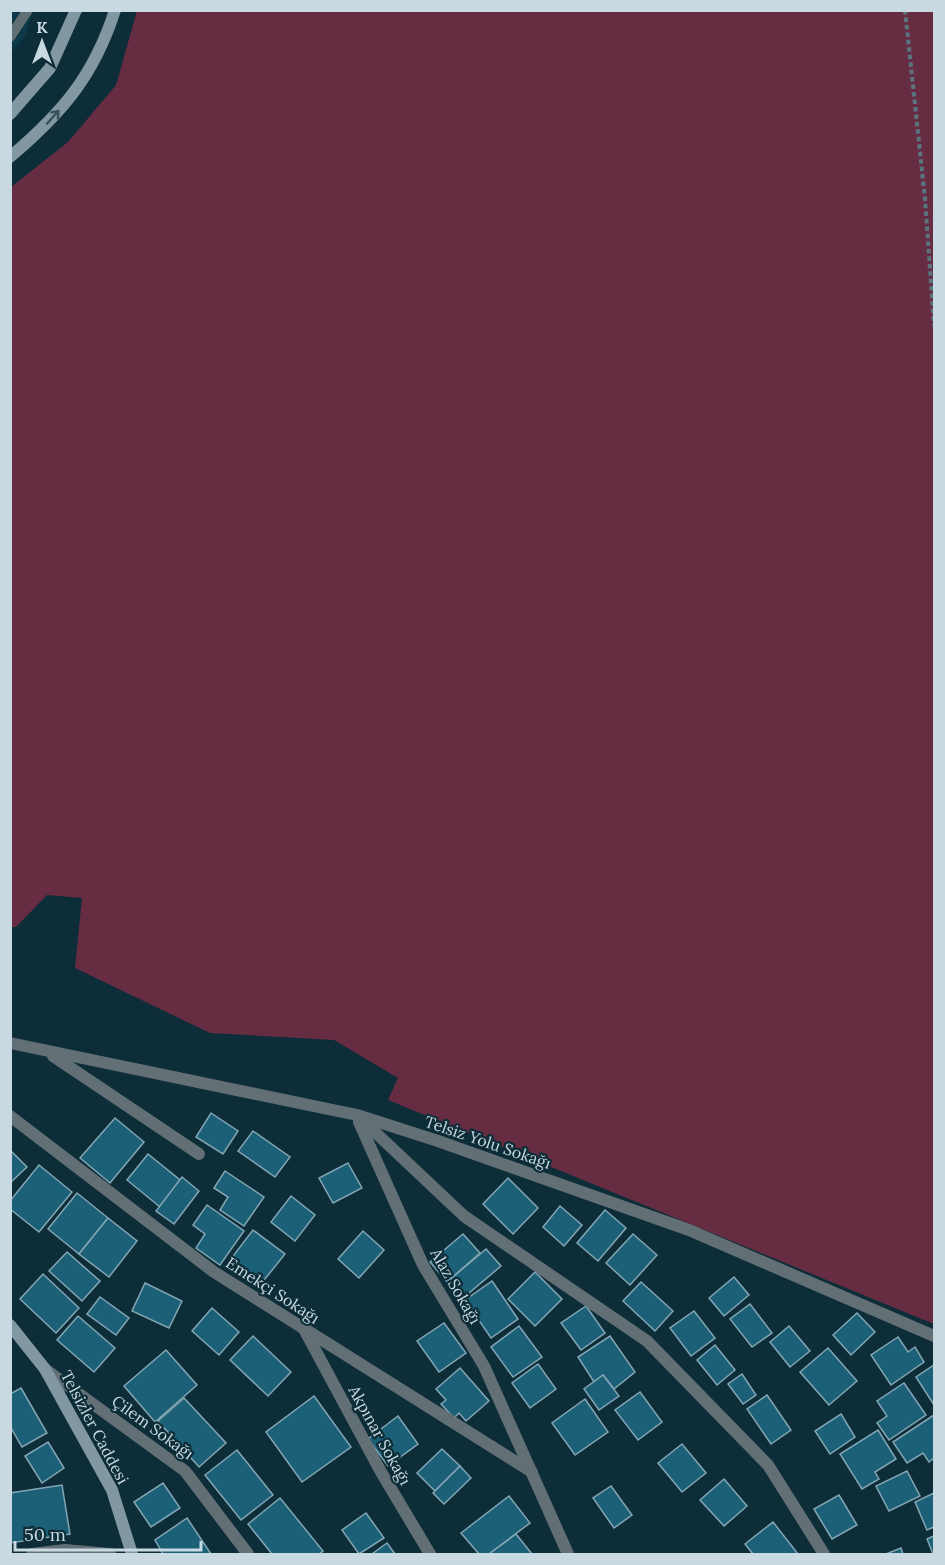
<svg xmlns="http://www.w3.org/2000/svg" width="945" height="1565" font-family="Lora,serif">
	<rect width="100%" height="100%" fill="#0d2d39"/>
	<path fill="#0c3847" d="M11 11H33L25 37 11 53Z"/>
	<path fill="#652c42" d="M137 11H934V1324L388 1100 398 1078 334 1040 210 1033 75 968 82 898 47 895 16 927H11V187L68 142 116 85Z"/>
	<g fill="#1c6077" stroke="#84a6b4" stroke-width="1.5">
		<path d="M211 1113 238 1131 223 1154 196 1137Z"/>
		<path d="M115 1118 144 1142 110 1183 80 1158Z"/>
		<path d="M253 1131 290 1157 275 1177 238 1151Z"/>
		<path d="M10 1150 27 1167 10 1183Z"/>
		<path d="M148 1154 180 1180 160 1207 127 1180Z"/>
		<path d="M348 1163 362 1188 333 1203 319 1178Z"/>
		<path d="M39 1165 72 1192 39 1232 10 1209V1201Z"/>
		<path d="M225 1171 264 1197 244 1226 220 1210 228 1197 214 1188Z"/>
		<path d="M182 1177 199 1191 174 1224 156 1211Z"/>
		<path d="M508 1178 538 1208 513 1234 483 1204Z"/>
		<path d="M77 1193 108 1218 79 1254 48 1229Z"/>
		<path d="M291 1196 315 1215 295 1241 271 1222Z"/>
		<path d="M207 1205 244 1231 220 1265 196 1248 205 1234 193 1225Z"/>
		<path d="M560 1206 582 1225 564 1246 543 1227Z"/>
		<path d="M605 1210 626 1228 598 1261 577 1243Z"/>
		<path d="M108 1218 137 1241 109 1277 79 1254Z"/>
		<path d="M253 1230 285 1254 261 1284 230 1260Z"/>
		<path d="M363 1231 384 1250 359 1278 338 1259Z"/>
		<path d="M463 1234 480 1253 447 1282 430 1262Z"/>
		<path d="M633 1234 657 1255 630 1285 606 1263Z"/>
		<path d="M486 1249 501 1266 462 1299 447 1282Z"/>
		<path d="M67 1252 100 1281 82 1301 49 1271Z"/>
		<path d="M535 1272 562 1299 535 1326 508 1299Z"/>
		<path d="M43 1274 79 1308 56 1333 20 1299Z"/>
		<path d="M734 1277 749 1295 724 1316 709 1298Z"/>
		<path d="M492 1281 518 1319 491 1338 465 1300Z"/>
		<path d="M641 1282 673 1311 655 1331 623 1301Z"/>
		<path d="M145 1283 182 1301 169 1328 132 1311Z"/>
		<path d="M100 1297 129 1318 116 1335 87 1314Z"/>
		<path d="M750 1304 772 1333 752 1347 730 1319Z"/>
		<path d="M586 1306 605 1333 581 1350 561 1323Z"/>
		<path d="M212 1308 239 1332 219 1355 192 1331Z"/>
		<path d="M694 1311 715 1338 691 1356 670 1328Z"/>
		<path d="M857 1313 875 1332 851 1355 833 1335Z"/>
		<path d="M78 1316 115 1348 94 1372 57 1340Z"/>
		<path d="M444 1323 466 1353 439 1372 417 1341Z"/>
		<path d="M519 1326 542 1357 513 1377 491 1347Z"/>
		<path d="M789 1326 810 1351 790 1367 770 1342Z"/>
		<path d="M253 1336 291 1372 268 1396 230 1360Z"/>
		<path d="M610 1336 635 1372 614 1389 603 1375 594 1382 578 1357Z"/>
		<path d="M898 1337 908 1352 915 1347 924 1362 891 1385 871 1355Z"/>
		<path d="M715 1345 735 1370 717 1385 697 1360Z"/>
		<path d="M828 1348 857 1381 829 1405 800 1372Z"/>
		<path d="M166 1350 197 1385 155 1422 124 1386Z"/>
		<path d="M538 1364 556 1389 530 1408 512 1383Z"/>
		<path d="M934 1365V1405L916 1377Z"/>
		<path d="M460 1368 489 1401 466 1421 459 1413 454 1418 441 1404 446 1400 436 1389Z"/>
		<path d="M742 1374 756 1395 743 1404 728 1384Z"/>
		<path d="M603 1375 619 1396 599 1410 584 1389Z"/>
		<path d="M904 1383 926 1415 889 1440 877 1423 887 1416 877 1401Z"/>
		<path d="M21 1388 47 1433 22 1447 10 1426V1394Z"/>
		<path d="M640 1392 662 1422 638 1440 615 1410Z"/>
		<path d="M767 1395 791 1430 771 1444 747 1409Z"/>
		<path d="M314 1396 351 1447 302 1482 266 1432Z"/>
		<path d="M184 1398 226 1443 199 1467 158 1421Z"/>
		<path d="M585 1399 608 1432 575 1455 552 1423Z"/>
		<path d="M841 1414 855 1437 830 1454 815 1431Z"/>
		<path d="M934 1415V1458L929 1462 923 1453 907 1463 893 1442Z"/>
		<path d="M398 1416 418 1444 388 1466 368 1439Z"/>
		<path d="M878 1430 896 1459 875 1472 879 1479 862 1489 840 1454Z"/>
		<path d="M48 1442 64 1468 42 1483 25 1456Z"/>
		<path d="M682 1444 706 1473 682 1492 658 1463Z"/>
		<path d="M442 1449 460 1466 435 1491 417 1473Z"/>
		<path d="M237 1450 273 1495 241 1520 205 1475Z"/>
		<path d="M460 1466 471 1478 444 1504 433 1493Z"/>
		<path d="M907 1471 920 1496 889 1511 876 1486Z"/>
		<path d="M724 1479 747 1506 724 1526 700 1500Z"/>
		<path d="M163 1483 180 1508 151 1527 134 1502Z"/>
		<path d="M62 1485 70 1534 10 1543V1493Z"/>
		<path d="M611 1486 632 1515 614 1528 593 1498Z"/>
		<path d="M934 1493V1527L927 1530 915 1502Z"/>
		<path d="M839 1495 857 1525 832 1539 814 1509Z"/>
		<path d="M509 1496 530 1523 489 1554H479L461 1533Z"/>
		<path d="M280 1498 323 1551 319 1554H272L248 1524Z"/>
		<path d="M366 1513 384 1538 359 1554 342 1530Z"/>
		<path d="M187 1518 211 1554H163L155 1540Z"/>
		<path d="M773 1522 798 1554H753L745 1544Z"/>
		<path d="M516 1534 532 1554H489Z"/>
		<path d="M934 1536V1554H933L927 1539Z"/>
		<path d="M387 1543 395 1554H372Z"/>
		<path d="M901 1548 903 1554H886Z"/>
	</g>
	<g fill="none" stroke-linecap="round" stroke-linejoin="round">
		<path stroke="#5b757f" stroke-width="4" stroke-dasharray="4.5 3" stroke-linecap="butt" d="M905 10 925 199 934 325"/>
		<path stroke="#627075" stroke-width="10" d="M10 37 28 10"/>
		<g stroke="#627075" stroke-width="12">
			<path d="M10 1043 357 1115 438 1141 689 1230 934 1336"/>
			<path d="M53 1056 199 1154"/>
			<path d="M10 1116 214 1272 532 1472"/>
			<path d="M360 1118 464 1216 647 1341 768 1465 824 1554"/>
			<path d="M359 1122 423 1265 484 1366 568 1554"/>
			<path d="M305 1331 381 1472 430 1554"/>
			<path d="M45 1369 185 1471 248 1554"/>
			<path d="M32 1554 65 1550 110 1554"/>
		</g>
		<g stroke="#8197a1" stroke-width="12">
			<path d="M10 114 50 68 76 10"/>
			<path d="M10 157C62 113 94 76 115 10"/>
			<path d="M10 1325 45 1369 112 1490 132 1554"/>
		</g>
	</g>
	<defs><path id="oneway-shaft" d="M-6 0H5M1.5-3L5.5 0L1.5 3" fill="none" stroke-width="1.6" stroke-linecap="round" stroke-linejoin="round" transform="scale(1.5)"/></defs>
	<use stroke="#36525d" href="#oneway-shaft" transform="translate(53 117) rotate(-48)"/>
	<g text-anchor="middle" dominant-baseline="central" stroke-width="4.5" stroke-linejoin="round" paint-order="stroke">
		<g font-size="16" fill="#c8d9e1" stroke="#0d2d39">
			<text transform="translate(488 1142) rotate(19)">Telsiz Yolu Sokağı</text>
			<text transform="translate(456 1286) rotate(60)">Alaz Sokağı</text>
			<text transform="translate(273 1290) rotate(33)">Emekçi Sokağı</text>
			<text transform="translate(95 1427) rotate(62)">Telsizler Caddesi</text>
			<text transform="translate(153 1427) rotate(36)">Çilem Sokağı</text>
			<text transform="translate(380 1435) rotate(61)">Akpınar Sokağı</text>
		</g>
	</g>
	<rect width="945" height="1565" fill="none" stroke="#c8d9e1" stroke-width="24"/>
	<g transform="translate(42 42)" stroke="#0d2d39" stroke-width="4.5" paint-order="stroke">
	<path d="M0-4.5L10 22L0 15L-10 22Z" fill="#c8d9e1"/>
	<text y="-9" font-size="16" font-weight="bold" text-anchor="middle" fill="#c8d9e1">K</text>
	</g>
	<path d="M15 1541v9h186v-9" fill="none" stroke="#c8d9e1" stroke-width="3"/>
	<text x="24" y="1541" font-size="18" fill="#c8d9e1" stroke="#0d2d39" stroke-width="4.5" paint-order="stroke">50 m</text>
</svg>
